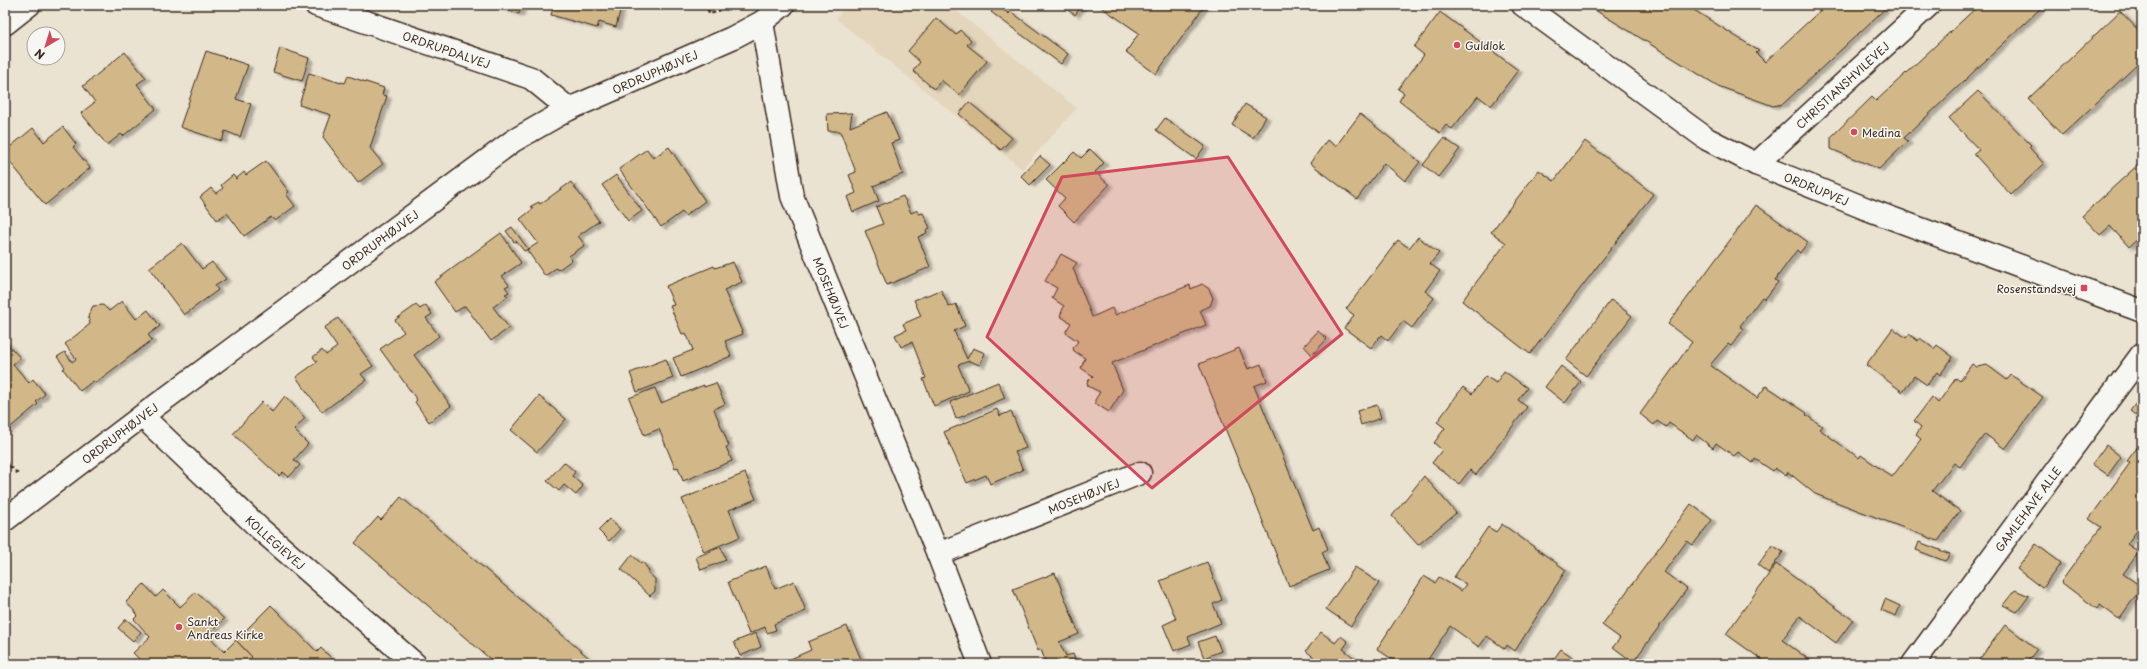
<svg xmlns="http://www.w3.org/2000/svg" width="2147" height="669" font-family="'Playpen Sans',sans-serif">
	<defs>
		<filter id="shadow"><feDropShadow dx="4.5" dy="2.5" stdDeviation="1" flood-color="#0004"/></filter>
	</defs>
	<rect width="100%" height="100%" fill="#ebe3d2"/>
	<filter id="ink" filterUnits="userSpaceOnUse"><feTurbulence type="fractalNoise" baseFrequency=".025" numOctaves="2"/><feDisplacementMap in="SourceGraphic" scale="8" xChannelSelector="R" yChannelSelector="G"/><feConvolveMatrix kernelMatrix="1 2 1 2 8 2 1 2 1" color-interpolation-filters="sRGB"/></filter>
	<g filter="url(#ink)">
		<path fill="#e4d6bc" d="M847 5H949L1077 108 1022 169 836 19Z"/>
		<g fill="#d2b888" stroke="#3b2a1e" filter="url(#shadow)">
			<path d="M493 5H522L519 14Z"/>
			<path d="M554 5H614L621 7 616 27 599 22 597 28 551 15Z"/>
			<path d="M997 5 1009 14 1010 11 1068 54 1061 64 991 12Z"/>
			<path d="M1061 5H1082L1075 15Z"/>
			<path d="M1098 5H1205L1156 74 1126 52 1139 33Z"/>
			<path d="M1587 5H1686L1759 51 1756 53 1765 62 1826 5H1889L1783 104 1773 106 1718 86Z"/>
			<path d="M1979 5H2044L1904 138 1908 141 1879 169 1831 149V137L1872 97 1876 101Z"/>
			<path d="M2120 11 2142 34V60L2062 135 2028 99Z"/>
			<path d="M1440 12 1518 70 1491 106 1478 96 1452 129 1446 125 1440 133 1399 101 1404 93 1398 89 1424 55 1414 47Z"/>
			<path d="M936 18 956 35 960 30 971 40 967 45 987 61 959 95 941 80 934 89 913 71 920 62 908 51Z"/>
			<path d="M280 48 309 58 302 81 273 72Z"/>
			<path d="M206 51 248 65 236 99 251 104 240 137 225 131 222 141 180 127Z"/>
			<path d="M125 52 146 78 137 84 156 109 123 136 121 134 107 145 81 113 95 102 83 86Z"/>
			<path d="M309 73 341 83V82L345 83 348 76 384 88 382 95 387 96 370 148 383 164 358 183 323 137 331 115 299 105Z"/>
			<path d="M1978 91 2031 145 2029 147 2044 164 2011 195 1974 154 1979 150 1949 118Z"/>
			<path d="M969 102 1012 138 1001 150 959 114Z"/>
			<path d="M1245 104 1266 117 1253 138 1232 125Z"/>
			<path d="M887 112 899 140 891 143 903 174 873 186 879 201 853 212 847 197 856 193 849 175 856 172 840 131H828L827 114 852 113 850 127Z"/>
			<path d="M1360 114 1420 162 1405 181 1384 163 1357 199 1310 163 1327 140 1336 146Z"/>
			<path d="M1165 118 1205 146 1196 159 1156 130Z"/>
			<path d="M63 127 76 144 73 147 90 168 45 205 5 156V151L33 128 44 142Z"/>
			<path d="M1444 138 1460 149 1438 177 1423 165Z"/>
			<path d="M1585 141 1653 194 1530 354 1462 301 1506 243 1491 232 1539 170 1554 181Z"/>
			<path d="M669 147 705 201 685 216 682 212 661 227 619 169 647 149 653 158Z"/>
			<path d="M1090 149 1104 163 1095 172 1109 185 1074 222 1058 206 1065 198 1046 180 1074 152 1081 158Z"/>
			<path d="M1040 156 1050 165 1030 185 1021 176Z"/>
			<path d="M266 161 289 192 286 194 295 206 275 221 271 217 244 236 227 213 217 220 200 197 211 188 216 194 223 188 221 185 233 175 236 179 244 172 246 175Z"/>
			<path d="M2142 161V235L2129 247 2110 226 2100 235 2082 216Z"/>
			<path d="M616 175 642 211 628 221 602 185Z"/>
			<path d="M571 182 599 221 578 236 585 245 569 256 572 260 558 270 556 268 545 276 527 250 538 243 520 219 533 209 531 206 539 202 540 204Z"/>
			<path d="M903 196 911 213 918 210 919 214 923 213 930 228 926 230 927 233 918 237 930 267 887 285 865 231 883 224 876 207Z"/>
			<path d="M1756 205 1808 242 1800 253 1797 250 1775 280 1778 282 1765 299 1762 297 1740 326 1744 329 1731 346 1728 344 1710 365 1757 398 1766 386 1807 413 1806 415 1822 426 1819 429 1859 458 1861 455 1892 477 1921 439 1916 435 1921 427 1914 421 1932 397 1938 403 1956 378 1960 381 1972 364 1977 367 1987 365 2007 380 2011 375 2043 397 2005 449 1985 434 1960 467 1954 463 1932 491 1960 511 1938 541 1815 494 1788 472 1786 476 1775 468 1773 471 1755 459 1753 463 1738 452 1734 456 1716 443 1713 448 1696 435 1693 440 1669 423 1666 427 1657 421 1654 425 1640 414 1692 342 1668 324Z"/>
			<path d="M512 227 528 249 524 251 516 241 514 242 506 231Z"/>
			<path d="M501 233 521 263 502 276 509 285 505 287 509 292 505 294 508 296 493 307 509 328 491 341 465 306 455 312 434 282Z"/>
			<path d="M1418 237 1439 253 1430 264 1440 271 1425 291 1434 298 1412 328 1403 321 1388 341 1381 335 1371 348 1344 328 1354 315 1346 309 1398 240 1409 248Z"/>
			<path d="M182 243 202 269 212 262 226 279 215 286 218 290 184 315 149 268Z"/>
			<path d="M1061 254 1077 263 1073 268 1092 317 1112 308 1115 315 1190 285 1191 289 1202 284 1209 289 1213 298 1210 306 1200 310 1206 325 1112 363 1123 390 1109 412 1095 403V400L1100 392 1088 386 1087 382 1093 376 1081 368 1085 358 1074 351 1073 348 1078 341 1066 333V331L1071 323 1060 316 1064 306 1052 298 1057 288 1045 281Z"/>
			<path d="M733 262 742 282 724 290 743 334 725 341 731 356 681 377 673 358 693 350 686 333 682 334 670 306 674 305 666 286 714 266 715 268Z"/>
			<path d="M941 290 949 307 956 304 965 326 954 331 967 359 973 348 985 353 980 365 969 361 958 365 969 391 934 406 923 379 926 378 912 342 901 347 895 335 906 330 903 324 921 316 914 300Z"/>
			<path d="M1611 300 1632 316 1586 376 1566 360Z"/>
			<path d="M122 301 136 319 148 310 160 326 148 335 152 340 95 383 93 381 80 391 63 369 65 367 57 357 65 352 72 362 76 359 65 344 90 324 88 316 93 306 103 305 109 311Z"/>
			<path d="M416 305 420 309 426 305 432 314 426 318 439 336 414 355 451 406 429 422 415 402 417 400 380 349 404 332 395 320Z"/>
			<path d="M338 318 373 366 361 374 366 380 322 412 296 377 317 362 313 357 322 350 326 355 337 347 324 328Z"/>
			<path d="M1893 328 1906 338 1909 334 1918 341 1920 338 1934 349 1937 345 1953 357 1940 375 1937 372 1927 385 1914 376 1903 392 1866 365Z"/>
			<path d="M1318 331 1327 339 1312 355 1304 346Z"/>
			<path d="M5 341 20 358 13 364 29 383 33 379 45 394 36 402 38 404 6 431Z"/>
			<path d="M1239 348 1248 369 1261 364 1267 381 1254 386 1313 530 1319 527 1328 549 1322 552 1329 570 1289 586 1199 364Z"/>
			<path d="M666 359 673 378 637 392 630 373Z"/>
			<path d="M1561 366 1581 382 1565 403 1545 387Z"/>
			<path d="M1504 371 1527 388 1518 400 1527 407 1476 475 1470 470 1459 484 1432 463 1442 450 1434 443 1445 428 1437 422 1463 387 1472 394 1485 376 1496 383Z"/>
			<path d="M998 382 1005 398 956 419 950 402Z"/>
			<path d="M716 383 725 404 714 409 729 446 726 447 732 461 683 481 678 467 675 468 659 429 644 435 629 398 655 388 661 403 704 385V387Z"/>
			<path d="M2142 395V420L2130 411Z"/>
			<path d="M285 396 305 418 294 430 308 444 294 460 300 465 289 477 283 472 279 476 233 434 262 402 272 412Z"/>
			<path d="M539 396 566 419 537 452 511 430Z"/>
			<path d="M1377 405 1381 418 1361 425 1357 411Z"/>
			<path d="M997 409 1000 416 1011 411 1026 448 1015 452 1023 470 990 484 986 475 967 483 944 432Z"/>
			<path d="M2142 441V531L2138 529 2127 544 2139 552 2123 574 2142 587 2119 619 2100 605 2097 609 2061 582 2101 527 2089 519 2130 463 2127 461Z"/>
			<path d="M2106 445 2121 457 2108 475 2092 464Z"/>
			<path d="M564 462 575 472 572 476 583 486 576 495 564 485 559 491 547 481Z"/>
			<path d="M745 473 756 499 729 510 740 537 704 552 682 499Z"/>
			<path d="M1424 476 1456 513 1418 545 1392 516Z"/>
			<path d="M401 497 596 664H496L355 543 378 517 381 520Z"/>
			<path d="M1691 504 1712 520 1693 545 1687 541 1664 572 1687 589 1633 662 1613 647 1620 638 1602 625Z"/>
			<path d="M609 519 620 529 609 541 598 530Z"/>
			<path d="M1502 524 1566 570 1515 651 1507 645 1505 649 1487 636 1479 647 1450 626 1425 664H1399L1377 649 1424 576 1435 583 1439 577 1461 591 1466 584 1454 577 1488 527 1496 532Z"/>
			<path d="M1919 542 1950 554 1945 561 1916 550Z"/>
			<path d="M2036 544 2061 563 2042 588 2017 569Z"/>
			<path d="M1772 545 1783 552 1768 573 1758 565Z"/>
			<path d="M721 547 726 560 701 570 696 557Z"/>
			<path d="M632 555 641 563 643 562 649 571 648 573 655 579V591L650 596 621 569Z"/>
			<path d="M1207 562 1222 600 1213 604 1221 623 1188 637 1191 644 1174 651 1163 625 1176 619 1160 581Z"/>
			<path d="M1776 564 1853 620 1836 643 1800 616 1782 640 1815 664H1768L1726 634Z"/>
			<path d="M766 566 775 589 794 581 806 611 774 624 776 630 767 633 765 627 749 634 728 582Z"/>
			<path d="M1355 567 1379 583 1351 626 1326 609Z"/>
			<path d="M1055 573 1079 634 1059 642 1066 656 1073 654 1077 664H1046L1041 649 1038 651 1013 589Z"/>
			<path d="M144 584 156 597 163 590 180 607 196 592 224 619 208 635 224 652 236 640 252 657 245 664H144L133 653 150 637 134 619 138 615 126 602Z"/>
			<path d="M2015 590 2029 596 2017 612 2003 605Z"/>
			<path d="M1885 599 1900 606 1896 616 1881 610Z"/>
			<path d="M271 605 317 652 321 648 337 664H281L277 660 273 664H245L252 657 236 640Z"/>
			<path d="M126 619 141 632 133 641 118 628Z"/>
			<path d="M2005 625 2037 649 2026 664H1976Z"/>
			<path d="M847 626 863 664H779L811 650 808 642Z"/>
			<path d="M1321 632 1335 643 1341 636 1348 642 1343 649 1362 664H1322L1306 651Z"/>
			<path d="M756 633 761 647 740 656 734 642Z"/>
			<path d="M1215 636 1221 651 1204 658 1198 642Z"/>
			<path d="M1561 649 1582 664H1550Z"/>
		</g>
		<g fill="none" stroke-linecap="round" stroke-linejoin="round">
			<defs>
				<g id="minor">
					<path id="s1" d="M316 5 531 78 569 109"/>
					<path id="s2" d="M762 22 792 196 938 554 980 664"/>
					<path d="M5 24 29 5"/>
					<path id="s3" d="M1756 164 1929 5"/>
					<path id="s4" d="M142 416 259 528 415 664"/>
					<path id="s5" d="M5 520 142 416 513 141 569 109 732 38 762 22 783 5"/>
					<path id="s6" d="M938 554 1140 473"/>
					<path id="s7" d="M1913 664 2142 354"/>
				</g>
				<g id="tertiary">
					<path id="s8" d="M1523 5 1707 139 1756 164 1867 209 2142 311"/>
				</g>
			</defs>
			<use href="#minor" stroke="#3b2a1e" stroke-width="25"/>
			<use href="#tertiary" stroke="#3b2a1e" stroke-width="25"/>
			<g stroke="#3b2a1e" stroke-width="2.5" stroke-dasharray="4 3" stroke-linecap="butt">
				<path d="M712 5 707 8 710 14 720 10"/>
				<path d="M5 461 19 475"/>
			</g>
			<use href="#minor" stroke="#f6f6f2" stroke-width="22"/>
			<use href="#tertiary" stroke="#f6f6f2" stroke-width="22"/>
		</g>
	</g>
	<path fill="#d1495b" fill-opacity="0.2" stroke="#d1495b" stroke-width="3" stroke-linejoin="round" d="M1228 157 1342 334 1152 488 987 337 1062 177Z"/>
	<g fill="#d1495b" stroke="#f6f6f2" stroke-width="1.5">
		<circle cx="1457" cy="45" r="4"/>
		<circle cx="1854" cy="132" r="4"/>
		<rect x="2080" y="284" width="8" height="8" rx="2"/>
		<circle cx="179" cy="627" r="4"/>
	</g>
	<g text-anchor="middle" dominant-baseline="central" stroke-width="3" stroke-linejoin="round" paint-order="stroke">
		<g font-size="11" fill="#3b2a1e" stroke="#f6f6f2" text-anchor="start">
			<text x="1465" y="45">Guldlok</text>
			<text x="1862" y="132">Medina</text>
			<text x="2076" y="288" text-anchor="end">Rosenstandsvej</text>
			<text x="187" y="621">Sankt<tspan x="187" dy="13">Andreas Kirke</tspan></text>
		</g>
		<g font-size="11" fill="#3b2a1e" stroke="#f6f6f2">
			<text stroke="none"><textPath href="#s1" startOffset="138">ORDRUPDALVEJ</textPath></text>
			<text stroke="none"><textPath href="#s5" startOffset="792">ORDRUPHØJVEJ</textPath></text>
			<text stroke="none"><textPath href="#s3" startOffset="117">CHRISTIANSHVILEVEJ</textPath></text>
			<text stroke="none"><textPath href="#s8" startOffset="348">ORDRUPVEJ</textPath></text>
			<text stroke="none"><textPath href="#s5" startOffset="468">ORDRUPHØJVEJ</textPath></text>
			<text stroke="none"><textPath href="#s2" startOffset="281">MOSEHØJVEJ</textPath></text>
			<text stroke="none"><textPath href="#s5" startOffset="144">ORDRUPHØJVEJ</textPath></text>
			<text stroke="none"><textPath href="#s6" startOffset="157">MOSEHØJVEJ</textPath></text>
			<text stroke="none"><textPath href="#s7" startOffset="193">GAMLEHAVE ALLE</textPath></text>
			<text stroke="none"><textPath href="#s4" startOffset="184">KOLLEGIEVEJ</textPath></text>
		</g>
	</g>
	<rect width="2147" height="669" fill="none" stroke="#f6f6f2" stroke-width="20"/>
	<rect x="10" y="10" width="2127" height="649" fill="none" stroke="#3b2a1e" stroke-width="1.5" filter="url(#ink)"/>
	<g transform="translate(46 46) rotate(218)"><circle r="19" fill="#f6f6f2" stroke="#aba49d"/>
	<path d="M0-3L7 15L0 10L-7 15Z" fill="#d1495b"/>
	<text y="-6" font-size="11" font-weight="bold" text-anchor="middle" fill="#3b2a1e">N</text>
	</g>
</svg>
